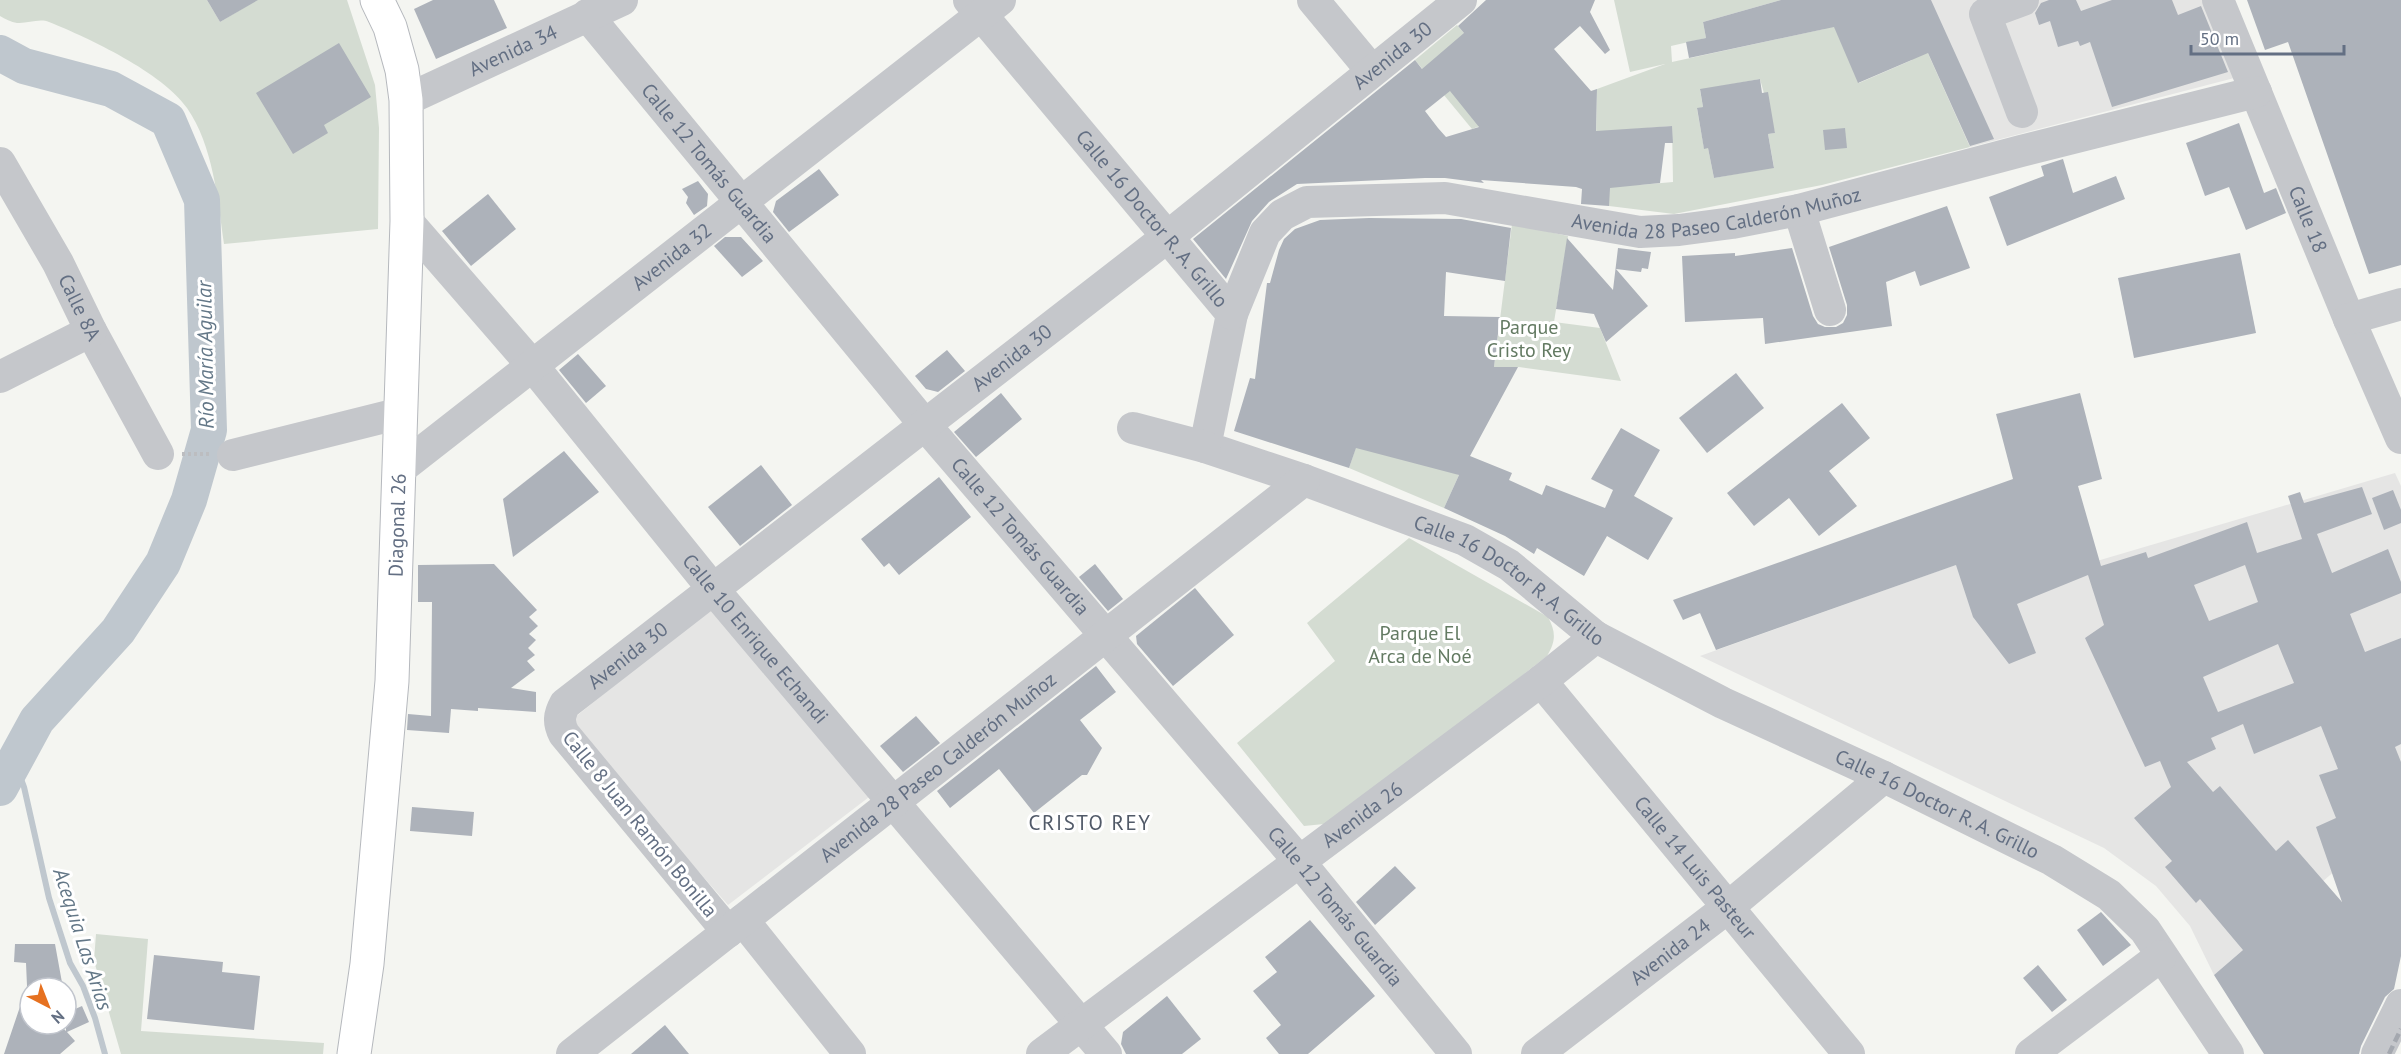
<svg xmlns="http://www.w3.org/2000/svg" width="2401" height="1054" font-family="'PT Sans',sans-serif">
	<rect width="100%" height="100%" fill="#f4f5f1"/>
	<g fill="#e5e5e4">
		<path d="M1904 0H2207L2238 77 1970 147Z"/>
		<path d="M2395 473 2401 486V814L2214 975 2190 926 2156 886 2104 848 1700 656 2068 525 2080 566Z"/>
		<path d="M709 608 873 794 728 905 568 723Z"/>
	</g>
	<g fill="#d4dcd2" fill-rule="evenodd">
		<path d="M0 0H207L220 22 257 0H347L375 85 379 128 378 229 224 244C218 201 213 145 187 108 163 73 89 38 49 22 39 18 27 24 17 23 11 22 5 19 0 16Z"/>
		<path d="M1614 0H1781L1703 22 1706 38 1671 46 1672 62 1824 29 1823 0 1859 83 1912 60 1904 0 1970 147 1822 185 1674 214 1609 206 1596 136 1597 89 1665 64 1630 72ZM1760 79 1775 133 1768 134 1774 167 1714 178 1708 148H1704L1697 109 1703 107 1700 90ZM1672 126 1673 182 1639 185 1623 130Z"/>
		<path d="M1457 25 1464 33 1480 126 1472 129 1415 60Z"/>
		<path d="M1512 224 1568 236 1554 322 1600 328 1621 381 1519 367H1494Z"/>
		<path d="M1363 426 1459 475 1444 508 1349 468Z"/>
		<path d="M1409 538 1548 617C1556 632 1556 641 1547 656L1334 823 1304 826 1237 743 1335 661 1307 623Z"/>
		<path d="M96 934 148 939 141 1031 324 1043 323 1054H121L94 961Z"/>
	</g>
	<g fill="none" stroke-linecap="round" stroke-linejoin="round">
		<path stroke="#bfc7ce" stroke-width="6" d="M15 763 24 787 49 898 70 963 83 986 95 1018 105 1054"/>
		<path stroke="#bfc7ce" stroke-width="36" d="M0 53 24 66 111 89 168 120 202 200 209 430 189 500 163 563 118 631 37 720 0 788"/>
	</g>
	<g fill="#adb2ba" fill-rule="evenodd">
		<path d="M207 0H258L220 22Z"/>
		<path d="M433 0H494L507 28 436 59 414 9Z"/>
		<path d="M1486 0H1595L1590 12 1610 50 1605 54 1580 26 1554 49 1591 91 1597 89 1596 131 1672 126 1673 143H1665L1660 183 1610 188 1609 206 1581 204 1582 189 1576 187 1481 180 1484 183 1445 178H1425L1297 184 1269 202 1252 221 1226 279 1193 239 1415 60 1422 69 1464 33 1458 26ZM1450 91 1479 127 1446 137 1438 128 1425 111Z"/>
		<path d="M1781 0H1931L1994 139 1970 146 1928 53 1858 83 1834 27 1689 58 1686 42 1706 38 1703 22Z"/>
		<path d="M2049 0H2076L2081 11 2112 0H2172L2178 15 2201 6 2228 72 2112 107 2090 42 2080 46 2078 41 2058 47 2050 21 2039 25 2035 13 2041 3Z"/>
		<path d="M2247 0H2401V265L2369 274 2288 42 2265 50Z"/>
		<path d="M339 43 371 97 324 125 328 133 293 154 256 93Z"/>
		<path d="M1760 79 1762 93 1768 92 1775 133 1768 134 1774 168 1714 178 1708 148 1704 149 1697 108 1703 107 1700 89Z"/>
		<path d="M2239 123 2264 193 2276 188 2286 213 2246 230 2229 187 2205 196 2186 143Z"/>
		<path d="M1845 128 1847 148 1825 150 1823 130Z"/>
		<path d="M2063 159 2073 193 2116 176 2125 199 2007 246 1989 197 2044 176 2041 166Z"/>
		<path d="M819 169 839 195 789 232 773 212 776 201Z"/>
		<path d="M698 181 708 194 707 206 694 215 686 203 688 197 682 189Z"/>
		<path d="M488 194 516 229 471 266 442 231Z"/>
		<path d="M1947 206 1970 268 1920 286 1915 271 1886 282 1892 326 1765 344 1763 318 1685 322 1682 256 1735 253V256L1792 248 1813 316 1818 324 1825 327H1836L1843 323 1847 315V305L1829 247Z"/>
		<path d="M1369 218 1461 219 1511 228 1505 281 1446 272 1444 316 1500 317 1494 367H1518L1470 456 1512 473 1509 480 1542 495 1546 485 1605 508 1613 490 1591 479 1621 428 1660 450 1634 496 1673 518 1648 560 1607 536 1584 576 1537 548 1534 554 1505 536 1444 508 1459 475 1356 448 1349 468 1234 431 1250 378 1255 379 1267 283H1270L1279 250 1284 239 1295 229 1320 220Z"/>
		<path d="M725 237H741L763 261 742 277 714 246Z"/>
		<path d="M1567 238 1613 290 1618 248 1651 252 1648 269 1642 268 1641 272 1616 269 1648 306 1606 342 1594 314 1556 309Z"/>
		<path d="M2240 253 2256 333 2134 358 2118 278Z"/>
		<path d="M947 350 965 371 938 392 926 389 915 376Z"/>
		<path d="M578 354 606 386 586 403 559 370Z"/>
		<path d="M1736 373 1764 408 1707 453 1679 418Z"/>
		<path d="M1001 393 1022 419 976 457 954 432Z"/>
		<path d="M2080 393 2102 479 2078 486 2101 566 2146 552 2148 558 2247 522 2257 553 2302 539 2288 496 2300 492 2304 503 2362 487 2372 514 2317 534 2332 573 2388 549 2401 582V593L2350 614 2365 652 2401 638V744L2395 747 2401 762V956L2394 989 2385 997 2361 1046 2359 1054H2264L2214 975 2243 950 2200 899 2196 903 2165 867 2172 861 2134 818 2171 787 2160 761 2145 767 2085 638 2104 625 2088 575 2017 604 2036 653 2009 664 1973 617 1956 565 1716 650 1700 613 1683 620 1673 600 2013 479 1996 414ZM2245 565 2258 602 2209 621 2194 585ZM2278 644 2294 683 2218 712 2203 677ZM2243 724 2254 754 2321 726 2338 769 2319 775 2336 818 2316 827 2342 902 2288 840 2276 851 2220 786 2213 792 2187 762 2216 749 2211 738Z"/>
		<path d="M1842 403 1870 438 1829 471 1857 506 1819 536 1789 498 1754 526 1727 493Z"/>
		<path d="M564 451 599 492 513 557 503 499Z"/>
		<path d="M761 465 792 505 740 546 708 507Z"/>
		<path d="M939 477 971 517 899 575 889 563 884 567 861 539Z"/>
		<path d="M2393 490 2401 510V523L2384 530 2372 498Z"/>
		<path d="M494 564 537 610 529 617 538 626 529 634 536 640 528 648 535 655 527 661 535 670 511 688 536 692V712L478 708V711L451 709 449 733 407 730 408 714 431 716 432 602H418V565Z"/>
		<path d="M1095 564 1123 599 1108 611 1079 577Z"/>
		<path d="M1195 588 1234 635 1173 686 1137 644 1136 636Z"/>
		<path d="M1096 666 1116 692 1080 720 1102 748 1087 775H1082L1034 813 999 769 950 808 937 791Z"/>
		<path d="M916 716 940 743 903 772 880 746Z"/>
		<path d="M412 807 474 812 472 836 410 831Z"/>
		<path d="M1395 866 1416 888 1375 925 1356 902Z"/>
		<path d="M2101 912 2131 945 2103 966 2077 930Z"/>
		<path d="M1310 920 1375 996 1308 1054H1279L1266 1038 1281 1025 1253 991 1277 972 1265 957Z"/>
		<path d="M15 944H55L63 988H30V1024H59L66 1031V1013L82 1006 89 1022 67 1032 75 1041 60 1054H4L27 986 26 963 14 962Z"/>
		<path d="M154 955 223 962 222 972 260 976 254 1030 147 1019Z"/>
		<path d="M2038 965 2067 1000 2052 1012 2023 978Z"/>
		<path d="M1167 996 1201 1039 1182 1054H1126L1121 1044 1123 1032Z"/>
		<path d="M665 1025 689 1054H631Z"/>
	</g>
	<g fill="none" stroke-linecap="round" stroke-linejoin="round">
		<defs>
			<g id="major">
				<path id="s14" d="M354 1054 367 964 392 681 407 221 406 100 402 70 390 27 377 0"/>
			</g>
		</defs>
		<use href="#major" stroke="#b5b8bd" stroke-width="35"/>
		<path stroke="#bcbdc0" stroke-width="4" stroke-dasharray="3 3" stroke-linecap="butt" d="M182 454H211"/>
		<g stroke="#c5c7cb" stroke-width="32">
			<path id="s1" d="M969 0 1232 314 1205 447 1304 480 1465 540 1509 565 1596 637 1723 703 1884 777 2052 860 2109 895 2145 930 2228 1054"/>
			<path d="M1313 0 1372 71"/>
			<path id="s2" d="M2218 0 2349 319 2401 438"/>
			<path id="s3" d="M587 15 925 425 1299 861 1456 1054"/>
			<path id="s4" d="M406 100 622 0"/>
			<path d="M2022 112 1985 14 2023 0"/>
			<path id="s5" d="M0 163 58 263 91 331 158 454"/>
			<path d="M1799 210 1830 310"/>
			<path id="s6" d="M407 221 532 365 713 589 1106 1054"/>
			<path id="s7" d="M1232 314 1265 233 1282 215 1307 202 1445 198 1640 232 1679 230 1732 223 1799 210 2021 151 2256 92"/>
			<path d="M2349 319 2401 304"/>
			<path d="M0 377 91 331"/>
			<path d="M1133 428 1205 447"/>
			<path d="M233 455 401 413"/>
			<path id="s8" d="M400 469 1000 0"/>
			<path id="s9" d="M1541 681 1849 1054"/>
			<path d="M743 920 850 1054"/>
			<path id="s10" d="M728 932 564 734C558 722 559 715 565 704L1166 238 1461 0"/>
			<path id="s11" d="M572 1054 1304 480"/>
			<path id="s12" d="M1042 1054 1541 681 1596 637"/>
			<path id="s13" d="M1537 1054 1727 908 1884 777"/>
			<path d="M2031 1054 2161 956"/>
			<path d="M2377 1054 2401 1005"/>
		</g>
		<use href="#major" stroke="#fff" stroke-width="33"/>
		<path stroke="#a4a8af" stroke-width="4.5" stroke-dasharray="9 4.5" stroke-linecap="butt" d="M2389 1054 2401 1029"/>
	</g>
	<g text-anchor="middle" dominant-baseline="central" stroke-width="6" stroke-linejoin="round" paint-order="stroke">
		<g font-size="20" fill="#636f83" stroke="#fff">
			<text stroke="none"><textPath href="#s4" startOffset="118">Avenida 34</textPath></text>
			<text stroke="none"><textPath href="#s10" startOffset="1340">Avenida 30</textPath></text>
			<text stroke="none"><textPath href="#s3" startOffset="192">Calle 12 Tomás Guardia</textPath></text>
			<text stroke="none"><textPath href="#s7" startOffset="554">Avenida 28 Paseo Calderón Muñoz</textPath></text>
			<text stroke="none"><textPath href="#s1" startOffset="285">Calle 16 Doctor R. A. Grillo</textPath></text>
			<text stroke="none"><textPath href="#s2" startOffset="237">Calle 18</textPath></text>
			<text stroke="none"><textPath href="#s8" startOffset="345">Avenida 32</textPath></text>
			<text stroke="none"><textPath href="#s5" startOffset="165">Calle 8A</textPath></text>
			<text stroke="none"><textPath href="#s10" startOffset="854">Avenida 30</textPath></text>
			<text stroke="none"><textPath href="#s14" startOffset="531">Diagonal 26</textPath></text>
			<text stroke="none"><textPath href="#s3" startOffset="678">Calle 12 Tomás Guardia</textPath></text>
			<text stroke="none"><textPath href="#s1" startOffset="880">Calle 16 Doctor R. A. Grillo</textPath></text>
			<text stroke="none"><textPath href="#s6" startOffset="544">Calle 10 Enrique Echandi</textPath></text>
			<text stroke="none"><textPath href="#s10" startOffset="368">Avenida 30</textPath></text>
			<text stroke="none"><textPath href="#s11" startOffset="465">Avenida 28 Paseo Calderón Muñoz</textPath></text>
			<text stroke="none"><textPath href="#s1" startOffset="1365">Calle 16 Doctor R. A. Grillo</textPath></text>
			<text stroke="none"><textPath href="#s12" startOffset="400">Avenida 26</textPath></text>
			<text transform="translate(640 824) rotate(51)">Calle 8 Juan Ramón Bonilla</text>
			<text stroke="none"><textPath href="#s9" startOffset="242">Calle 14 Luis Pasteur</textPath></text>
			<text stroke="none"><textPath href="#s3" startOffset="1164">Calle 12 Tomás Guardia</textPath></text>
			<text stroke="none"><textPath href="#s13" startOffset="168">Avenida 24</textPath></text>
		</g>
		<g font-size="20" fill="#637a62" stroke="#fff">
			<text x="1529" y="327">Parque<tspan x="1529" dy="23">Cristo Rey</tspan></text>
			<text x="1420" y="633">Parque El<tspan x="1420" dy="23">Arca de Noé</tspan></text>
		</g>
		<g font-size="21" font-style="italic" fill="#637787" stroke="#fff">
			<text transform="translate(205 355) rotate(-91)">Río María Aguilar</text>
			<text transform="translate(83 939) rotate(72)">Acequia Las Arias</text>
		</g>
		<g font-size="21" letter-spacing="1.5" fill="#515a68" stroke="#fff">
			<text x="1090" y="822">CRISTO REY</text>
		</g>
	</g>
	<g transform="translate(48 1006) rotate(138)"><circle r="28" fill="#ffffff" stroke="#c1c5cd" stroke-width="1.5"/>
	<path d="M0-4.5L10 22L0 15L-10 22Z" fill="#e67120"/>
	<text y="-9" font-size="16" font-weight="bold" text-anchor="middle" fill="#636f83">N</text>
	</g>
	<path d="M2191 45v9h153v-9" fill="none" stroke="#636f83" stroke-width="3"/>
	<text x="2200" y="45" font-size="18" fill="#636f83" stroke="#ffffff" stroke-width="4.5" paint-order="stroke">50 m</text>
</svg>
